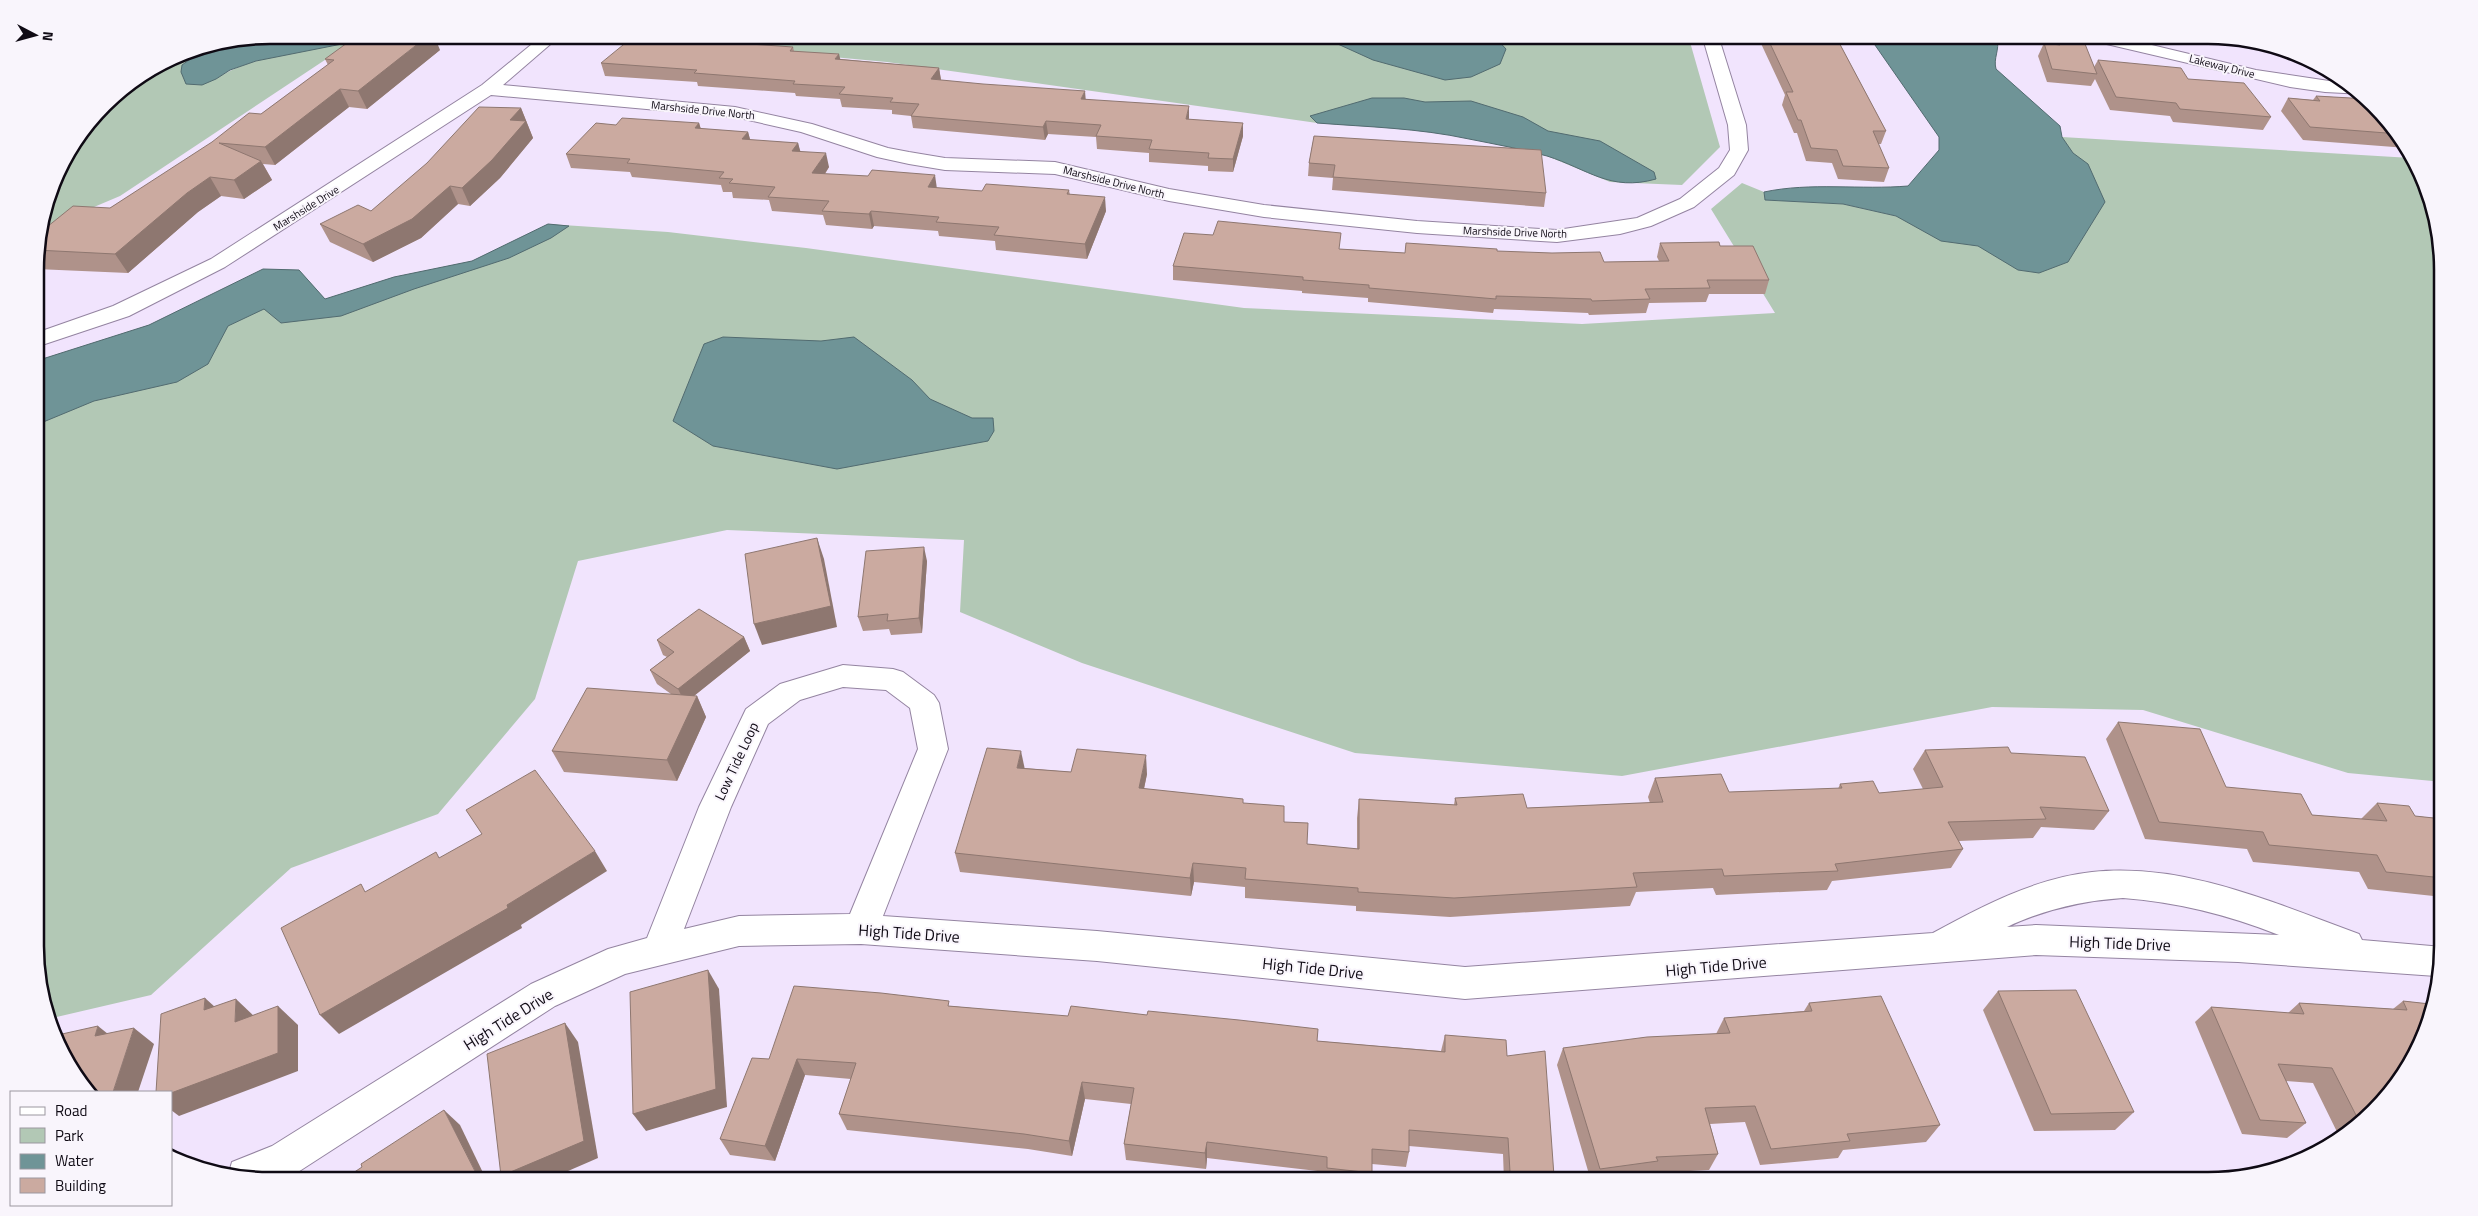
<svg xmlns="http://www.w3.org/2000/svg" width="2478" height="1216" font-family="'Titillium Web',sans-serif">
	<rect width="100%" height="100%" fill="#f1e4fd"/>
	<g fill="#b2c8b5">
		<path d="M592 35H1688L1720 147 1682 185 1610 182 1547 156 1468 138 1412 129 1317 123 887 62Z"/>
		<path d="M352 42 120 196 42 229 59 166 115 93 180 53 206 48 182 65 216 79C252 55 310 50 352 42Z"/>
		<path d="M2062 137 2411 158 2441 239 2443 782 2348 773 2143 710 1992 707 1622 776 1355 753 1082 663 960 612 964 540 727 530 578 561 535 699 438 814 291 868 151 995 48 1019 37 977 36 361 149 325 263 269 299 270 325 299 394 277 472 261 548 224 668 232 806 248 1244 308 1582 324 1775 313 1711 209 1742 183 1764 192 1765 200 1843 204 1896 216Z"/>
	</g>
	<g fill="#6f9497" stroke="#526b70">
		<path d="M417 35 352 42 256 61 230 70 216 79 202 85 186 84 181 72 182 65 206 48 267 36Z"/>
		<path d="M1318 35H1493L1506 49 1500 64 1471 77 1445 80 1373 60Z"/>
		<path d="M1868 35 1985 36 1997 38C2000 50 1993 58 1996 69L2060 126 2062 137 2073 153 2088 164 2105 202 2068 262 2039 273 2018 270 1978 246 1941 241 1896 216 1843 204 1765 200 1764 192C1811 182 1861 190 1908 186L1939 150V137Z"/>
		<path d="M1372 98H1404L1425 102 1471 101 1523 117 1548 131 1600 141 1654 172 1656 179C1610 192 1588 169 1547 156 1522 149 1494 144 1469 139 1418 128 1368 127 1317 123L1310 116Z"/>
		<path d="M548 224 569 226 551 238 509 258 414 289 341 316 281 323 264 309 228 326 208 364 177 382 94 401 36 425V361L149 325 263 269 299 270 325 299 394 277 472 261Z"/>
		<path d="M723 337 821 341 854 337 912 380 930 399 972 418H993L994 431 988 441 837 469 713 446 673 421 704 344Z"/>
	</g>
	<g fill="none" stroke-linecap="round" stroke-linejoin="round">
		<defs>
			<g id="minor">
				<path d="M543 35H561L503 85 735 107 812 124 888 148 909 152 945 158 1055 162 1169 189 1264 205 1417 221 1557 230 1637 218 1680 199 1719 168 1730 150 1728 125 1702 35H1718L1746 125 1748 150 1734 175 1694 207 1651 226 1620 234 1557 242 1417 233 1264 217 1169 201 1055 174 945 170 909 164 877 157 801 132 735 117 491 95 225 267 129 316 36 347V333L113 306 211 259 482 85Z"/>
				<path d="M2079 35H2110L2256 70 2349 84 2364 94 2325 92 2290 87 2081 38Z"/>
				<path d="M843 665 893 669 903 672 934 695 939 703 948 749 883 916 1097 931 1465 967 1933 933C1982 906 2036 878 2092 872 2184 862 2274 903 2359 934L2362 940 2443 947 2436 976 2238 962 2036 955 1465 999 1097 961 861 944 739 946 625 974 555 1006 298 1172 279 1181H269L229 1172 232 1162 272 1146 531 984 608 949 647 938 699 807 746 709 780 684ZM843 687 886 690 910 708 918 749 850 914 739 916 684 929 731 807 768 724 800 700ZM2123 898C2178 902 2228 915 2279 935L2036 925 2007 927C2045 909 2082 901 2123 898Z"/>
			</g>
		</defs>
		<use href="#minor" stroke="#9484a1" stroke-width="2"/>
		<use href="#minor" fill="#fff" fill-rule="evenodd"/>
	</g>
	<g fill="#af928a">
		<path d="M1757 35H1835L1886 131 1881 144H1878L1889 168 1884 182 1838 179 1832 163 1806 161 1797 133H1794L1782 105 1785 95Z"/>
		<path d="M2057 36 2094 67 2098 60 2188 79 2271 117 2263 130 2173 122 2170 116 2110 110 2095 79 2091 86 2047 82 2038 56 2044 43 2054 44Z"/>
		<path d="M793 47 794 51 840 59 939 68 941 80 1086 99 1189 119 1243 136 1233 172 1208 171V166L1149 162V153L1097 149 1096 137 1048 134 1045 140 913 128 911 116 892 114V110L842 107 840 99 796 96 795 93 698 86 697 82 605 76 601 63Z"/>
		<path d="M440 50 367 109 349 107 275 165 263 164 272 180 244 199 221 196 198 212 128 273 36 269 38 272 36 273V254L42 231 110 208 261 114 328 65 325 59Z"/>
		<path d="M2316 96 2368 99 2403 139 2407 148 2303 140 2281 111 2288 98 2313 100Z"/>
		<path d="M521 108 533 138 500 178 470 206 458 204 421 238 373 262 330 242 320 224 371 211Z"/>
		<path d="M699 123 701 129 748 132 750 140 798 143 800 152 829 167 825 174 937 188 982 191 1069 190 1070 195 1106 211 1087 259 996 250 995 241 939 236 938 231 874 226 872 229 826 225 823 215 772 211 769 200 733 198 732 192H723L721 185 632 177 630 172 571 168 566 154 616 125Z"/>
		<path d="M1314 136 1546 193 1544 207 1332 190 1333 178 1308 176 1309 163Z"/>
		<path d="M1660 243 1720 246 1769 280 1765 294H1709L1706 302 1649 303 1646 313 1589 315 1588 313 1494 309 1493 313 1368 302V298L1302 293V291L1173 280V266L1340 249 1405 253 1497 251 1604 262 1659 261 1657 257Z"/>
		<path d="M927 561 922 633 891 635 889 629 863 631 858 617Z"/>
		<path d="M744 637 750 651 694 696H697L706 717 677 781 564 772 552 751 671 694 657 684 650 670 667 657 663 655 657 640Z"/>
		<path d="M2118 722 2226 787 2312 815 2361 819 2377 803 2415 816 2443 819V897L2368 889 2359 872 2253 862 2247 849 2145 839 2106 739Z"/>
		<path d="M1925 750 2011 753 2109 811 2094 830 2041 827 2033 838 1959 841 1963 849 1951 868 1832 881 1827 890 1716 895 1713 888 1636 892 1630 906 1450 917 1356 911V906L1245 898V887L1194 882 1191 896 960 872 955 853 1024 768 1071 772 1147 774 1144 789 1243 799V803L1284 822 1307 844 1357 849V818L1359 799 1454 805 1455 798 1527 808 1650 803 1648 797 1655 778 1729 792 1838 789 1840 784 1879 793 1923 789 1913 769Z"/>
		<path d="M1998 991 2134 1112 2115 1130 2034 1131 1983 1010Z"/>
		<path d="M2403 1001 2430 1004 2385 1101 2341 1140 2313 1083 2286 1081 2306 1123 2287 1138 2242 1134 2195 1022 2211 1007 2288 1013 2299 1003 2393 1009Z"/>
		<path d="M1809 1003 1940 1125 1926 1142 1843 1150 1838 1158 1760 1165 1745 1122 1710 1124 1718 1154 1709 1170 1651 1173 1649 1177 1623 1181H1591L1557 1065 1563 1048 1716 1034 1724 1018 1804 1011Z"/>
		<path d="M951 1006 1317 1041 1441 1051 1445 1035 1507 1056 1554 1176 1551 1181H1504L1503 1154 1409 1146V1152L1406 1167 1372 1164V1173L1371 1181H1325L1326 1172 1207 1158 1206 1169 1126 1160 1124 1144 1131 1104 1085 1099 1072 1156 1028 1149 847 1130 839 1114 851 1079 805 1075 775 1161 730 1155 720 1139 769 1059Z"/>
	</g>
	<g fill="#8e7770">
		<path d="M429 35H434L440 50 367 109 358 91Z"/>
		<path d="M839 54 842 66 835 59Z"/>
		<path d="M939 68 941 80 931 79Z"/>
		<path d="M340 89 349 107 275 165 265 147Z"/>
		<path d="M1085 91 1086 103 1081 99Z"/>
		<path d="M1189 106V118L1186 132V119Z"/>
		<path d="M521 108 533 138 500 178 470 206 462 188 510 120Z"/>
		<path d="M1046 121 1048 134 1045 140 1043 127Z"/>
		<path d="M699 123 703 137 695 128Z"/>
		<path d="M1243 123V136L1233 172V159Z"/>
		<path d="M748 132 752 146 742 139Z"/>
		<path d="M798 143 802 157 792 151Z"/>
		<path d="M826 153 829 167 816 187 812 173Z"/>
		<path d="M261 161 272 180 244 199 234 180Z"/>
		<path d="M935 175 937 189 928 187Z"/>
		<path d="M210 177 221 196 198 212 128 273 115 254 187 193Z"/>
		<path d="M450 186 458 204 421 238 373 262 363 244Z"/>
		<path d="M1105 197 1106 211 1087 259 1085 244Z"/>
		<path d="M871 211 874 226 872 229 869 214Z"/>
		<path d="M817 538 824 559 837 627 762 645 754 624Z"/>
		<path d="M924 547 927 561 922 633 919 618Z"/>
		<path d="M744 637 750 651 685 703 678 689Z"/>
		<path d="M697 696 706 717 677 781 667 760Z"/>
		<path d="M1021 751 1025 770 1017 768Z"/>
		<path d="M1146 755 1147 774 1140 807 1139 788Z"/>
		<path d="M595 851 607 871 521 925 522 928 339 1034 320 1015Z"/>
		<path d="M1193 863 1194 882 1191 896 1190 878Z"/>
		<path d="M708 970 719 989 727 1107 646 1131 633 1114Z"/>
		<path d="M205 998 226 1017 204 1010Z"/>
		<path d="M236 999 256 1018 235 1022Z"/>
		<path d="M278 1006 298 1025V1071L179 1116 171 1110V1093Z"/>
		<path d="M565 1023 578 1042 598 1158 545 1181H506L501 1176Z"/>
		<path d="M98 1026 118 1042 95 1036Z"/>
		<path d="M134 1028 154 1044 138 1092H113Z"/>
		<path d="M797 1059 805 1075 775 1161 765 1146Z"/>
		<path d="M1082 1082 1085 1099 1072 1156 1069 1141Z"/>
		<path d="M444 1110 460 1125 487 1181H480Z"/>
		<path d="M1207 1142V1158L1206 1169 1205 1153Z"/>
	</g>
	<g fill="#cbaaa0" stroke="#8e7770">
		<path d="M358 35H429L358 91 340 89 265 147 219 143 261 161 234 180 210 177 187 193 115 254 36 250 42 231 73 206 110 208 212 142 249 113 261 114 334 60 325 59Z"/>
		<path d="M1766 35H1835L1886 131H1873L1889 168 1843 166 1837 150 1811 148 1801 120H1798L1786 92H1793Z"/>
		<path d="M634 36 793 47 790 51 839 54 835 59 939 68 931 79 983 84 1085 91 1081 99 1189 106 1186 119 1243 123 1233 159 1208 158 1209 153 1149 149 1152 140 1096 136 1101 125 1046 121 1043 127 911 116 919 104 890 102 893 98 839 94 845 87 793 84 795 81 694 73 697 70 601 63Z"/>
		<path d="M2057 36 2083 39 2097 74 2052 69 2044 43 2060 45Z"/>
		<path d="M2098 60 2181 68 2188 79 2244 83 2271 117 2180 109 2176 103 2116 97Z"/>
		<path d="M2316 96 2368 99 2399 134 2310 127 2288 98 2320 101Z"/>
		<path d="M479 107 521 108 510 120 526 121 492 160 462 188 450 186 412 219 363 244 320 224 358 205 371 211 427 163Z"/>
		<path d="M622 118 699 123 695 128 748 132 742 139 798 143 792 151 826 153 812 173 868 176 872 170 935 175 928 187 982 191 986 184 1069 190 1067 194 1105 197 1085 244 994 235 999 227 936 222 939 217 871 211 869 214 822 211 829 201 768 197 775 187 729 183 733 179 719 178 724 172 627 163 630 159 566 154 596 123 616 125Z"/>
		<path d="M1314 136 1541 150 1546 193 1333 177 1335 165 1309 163Z"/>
		<path d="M1218 221 1341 233 1339 249 1405 253 1406 243 1497 249V251L1552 253 1600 252 1604 262 1669 261 1660 243 1719 242 1720 246H1753L1769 280H1707L1710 288 1645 289 1650 299 1592 301 1591 299 1496 296V299L1369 288V285L1303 280V277L1173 266 1184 233 1213 235Z"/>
		<path d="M817 538 831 606 754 624 745 554Z"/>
		<path d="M924 547 919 618 887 621 888 614 858 617 866 551Z"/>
		<path d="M699 609 744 637 678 689 650 670 674 652 657 640Z"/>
		<path d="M587 688 697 696 667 760 552 751Z"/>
		<path d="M2118 722 2200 729 2226 787 2301 794 2312 815 2387 821 2377 803 2409 806 2415 816 2443 819V878L2386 872 2377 855 2269 845 2263 832 2159 822Z"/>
		<path d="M2008 747 2011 753 2085 757 2109 811 2040 807 2046 819 1948 822 1963 849 1835 864 1838 871 1724 876 1722 869 1633 873 1637 887 1454 898 1358 892V888L1245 879 1246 868 1193 863 1190 878 955 853 987 748 1021 751 1017 768 1071 772 1077 749 1146 755 1139 788 1243 799V803L1284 806V822L1308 823 1307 844 1359 849V799L1457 805 1455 798 1523 794 1527 808 1663 802 1655 778 1721 774 1729 792 1842 788 1840 784 1873 781 1879 793 1943 787 1925 750Z"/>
		<path d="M535 770 595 851 507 905 508 908 320 1015 281 928 361 884 365 892 436 852 439 858 482 834 466 810Z"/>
		<path d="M708 970 716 1089 633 1114 630 992Z"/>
		<path d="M794 986 881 993 949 1001 948 1006 1068 1016 1071 1006 1147 1015 1148 1011 1239 1020 1318 1029 1317 1041 1445 1052V1035L1506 1040 1507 1056 1545 1051 1554 1176 1510 1172 1508 1138 1409 1130V1152L1372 1149V1173L1327 1168V1157L1207 1142 1205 1153 1124 1144 1134 1088 1082 1082 1069 1141 1024 1134 839 1114 856 1063 797 1059 765 1146 720 1139 752 1058 769 1059Z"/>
		<path d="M2076 990 2134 1112 2051 1114 1998 991Z"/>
		<path d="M1881 996 1940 1125 1847 1134 1850 1141 1771 1149 1755 1106 1705 1108 1718 1154 1656 1157 1658 1161 1600 1169 1563 1048 1647 1037 1730 1033 1724 1018 1812 1011 1809 1003Z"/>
		<path d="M205 998 204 1010 236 999 235 1022 278 1006V1053L171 1093 156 1092 161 1014Z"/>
		<path d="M2403 1001 2430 1004 2419 1050 2385 1101 2360 1123 2332 1068 2278 1064 2306 1123 2260 1120 2211 1007 2304 1014 2299 1003 2407 1010Z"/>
		<path d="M565 1023 584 1141 501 1176 487 1054Z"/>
		<path d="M98 1026 95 1036 134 1028 113 1092H87L83 1089 53 1036Z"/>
		<path d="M444 1110 480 1181H341L362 1167 361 1164Z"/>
	</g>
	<g text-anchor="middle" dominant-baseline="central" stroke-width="4" stroke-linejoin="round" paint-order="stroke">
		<g font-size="11" fill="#0f0a14" stroke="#f9f5fc">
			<text transform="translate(2222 66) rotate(14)">Lakeway Drive</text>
			<text transform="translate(703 110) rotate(6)">Marshside Drive North</text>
			<text transform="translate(1114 182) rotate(14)">Marshside Drive North</text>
			<text transform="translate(306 208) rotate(-32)">Marshside Drive</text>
			<text transform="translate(1515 232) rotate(2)">Marshside Drive North</text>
		</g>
		<g font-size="14" fill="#0f0a14" stroke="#f9f5fc">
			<text transform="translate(736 761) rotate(-65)">Low Tide Loop</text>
		</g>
		<g font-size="16" fill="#0f0a14" stroke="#f9f5fc">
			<text transform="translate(909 933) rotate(4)">High Tide Drive</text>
			<text transform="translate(2120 943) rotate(2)">High Tide Drive</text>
			<text transform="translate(1716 966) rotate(-5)">High Tide Drive</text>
			<text transform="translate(1313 968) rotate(6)">High Tide Drive</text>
			<text transform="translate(508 1019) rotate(-32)">High Tide Drive</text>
		</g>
	</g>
	<path d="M0 0H2478V1216H0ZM270 44H2208A226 226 0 0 1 2434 270V946A226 226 0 0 1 2208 1172H270A226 226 0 0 1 44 946V270A226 226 0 0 1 270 44Z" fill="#f9f5fc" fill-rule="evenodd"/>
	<path fill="none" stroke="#0f0a14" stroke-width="2.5" d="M270 44H2208A226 226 0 0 1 2434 270V946A226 226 0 0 1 2208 1172H270A226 226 0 0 1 44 946V270A226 226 0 0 1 270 44Z"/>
	<rect x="10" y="1091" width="162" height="115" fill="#f9f5fc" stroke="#9b979f"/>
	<rect x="20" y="1107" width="25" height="8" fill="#ffffff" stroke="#9b979f"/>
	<text x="55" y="1116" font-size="15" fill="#0f0a14">Road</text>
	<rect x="20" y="1128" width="25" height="15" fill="#b2c8b5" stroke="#9b979f"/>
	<text x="55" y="1141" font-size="15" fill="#0f0a14">Park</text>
	<rect x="20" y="1154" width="25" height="15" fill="#6f9497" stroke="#9b979f"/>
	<text x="55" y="1166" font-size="15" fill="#0f0a14">Water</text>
	<rect x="20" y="1178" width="25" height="15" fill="#cbaaa0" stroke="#9b979f"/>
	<text x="55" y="1191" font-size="15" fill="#0f0a14">Building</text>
	<g transform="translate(35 35) rotate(96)" stroke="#f9f5fc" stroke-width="4" paint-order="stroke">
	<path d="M0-4L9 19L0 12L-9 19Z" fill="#0f0a14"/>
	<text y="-8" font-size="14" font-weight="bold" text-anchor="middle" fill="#0f0a14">N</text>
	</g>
</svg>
